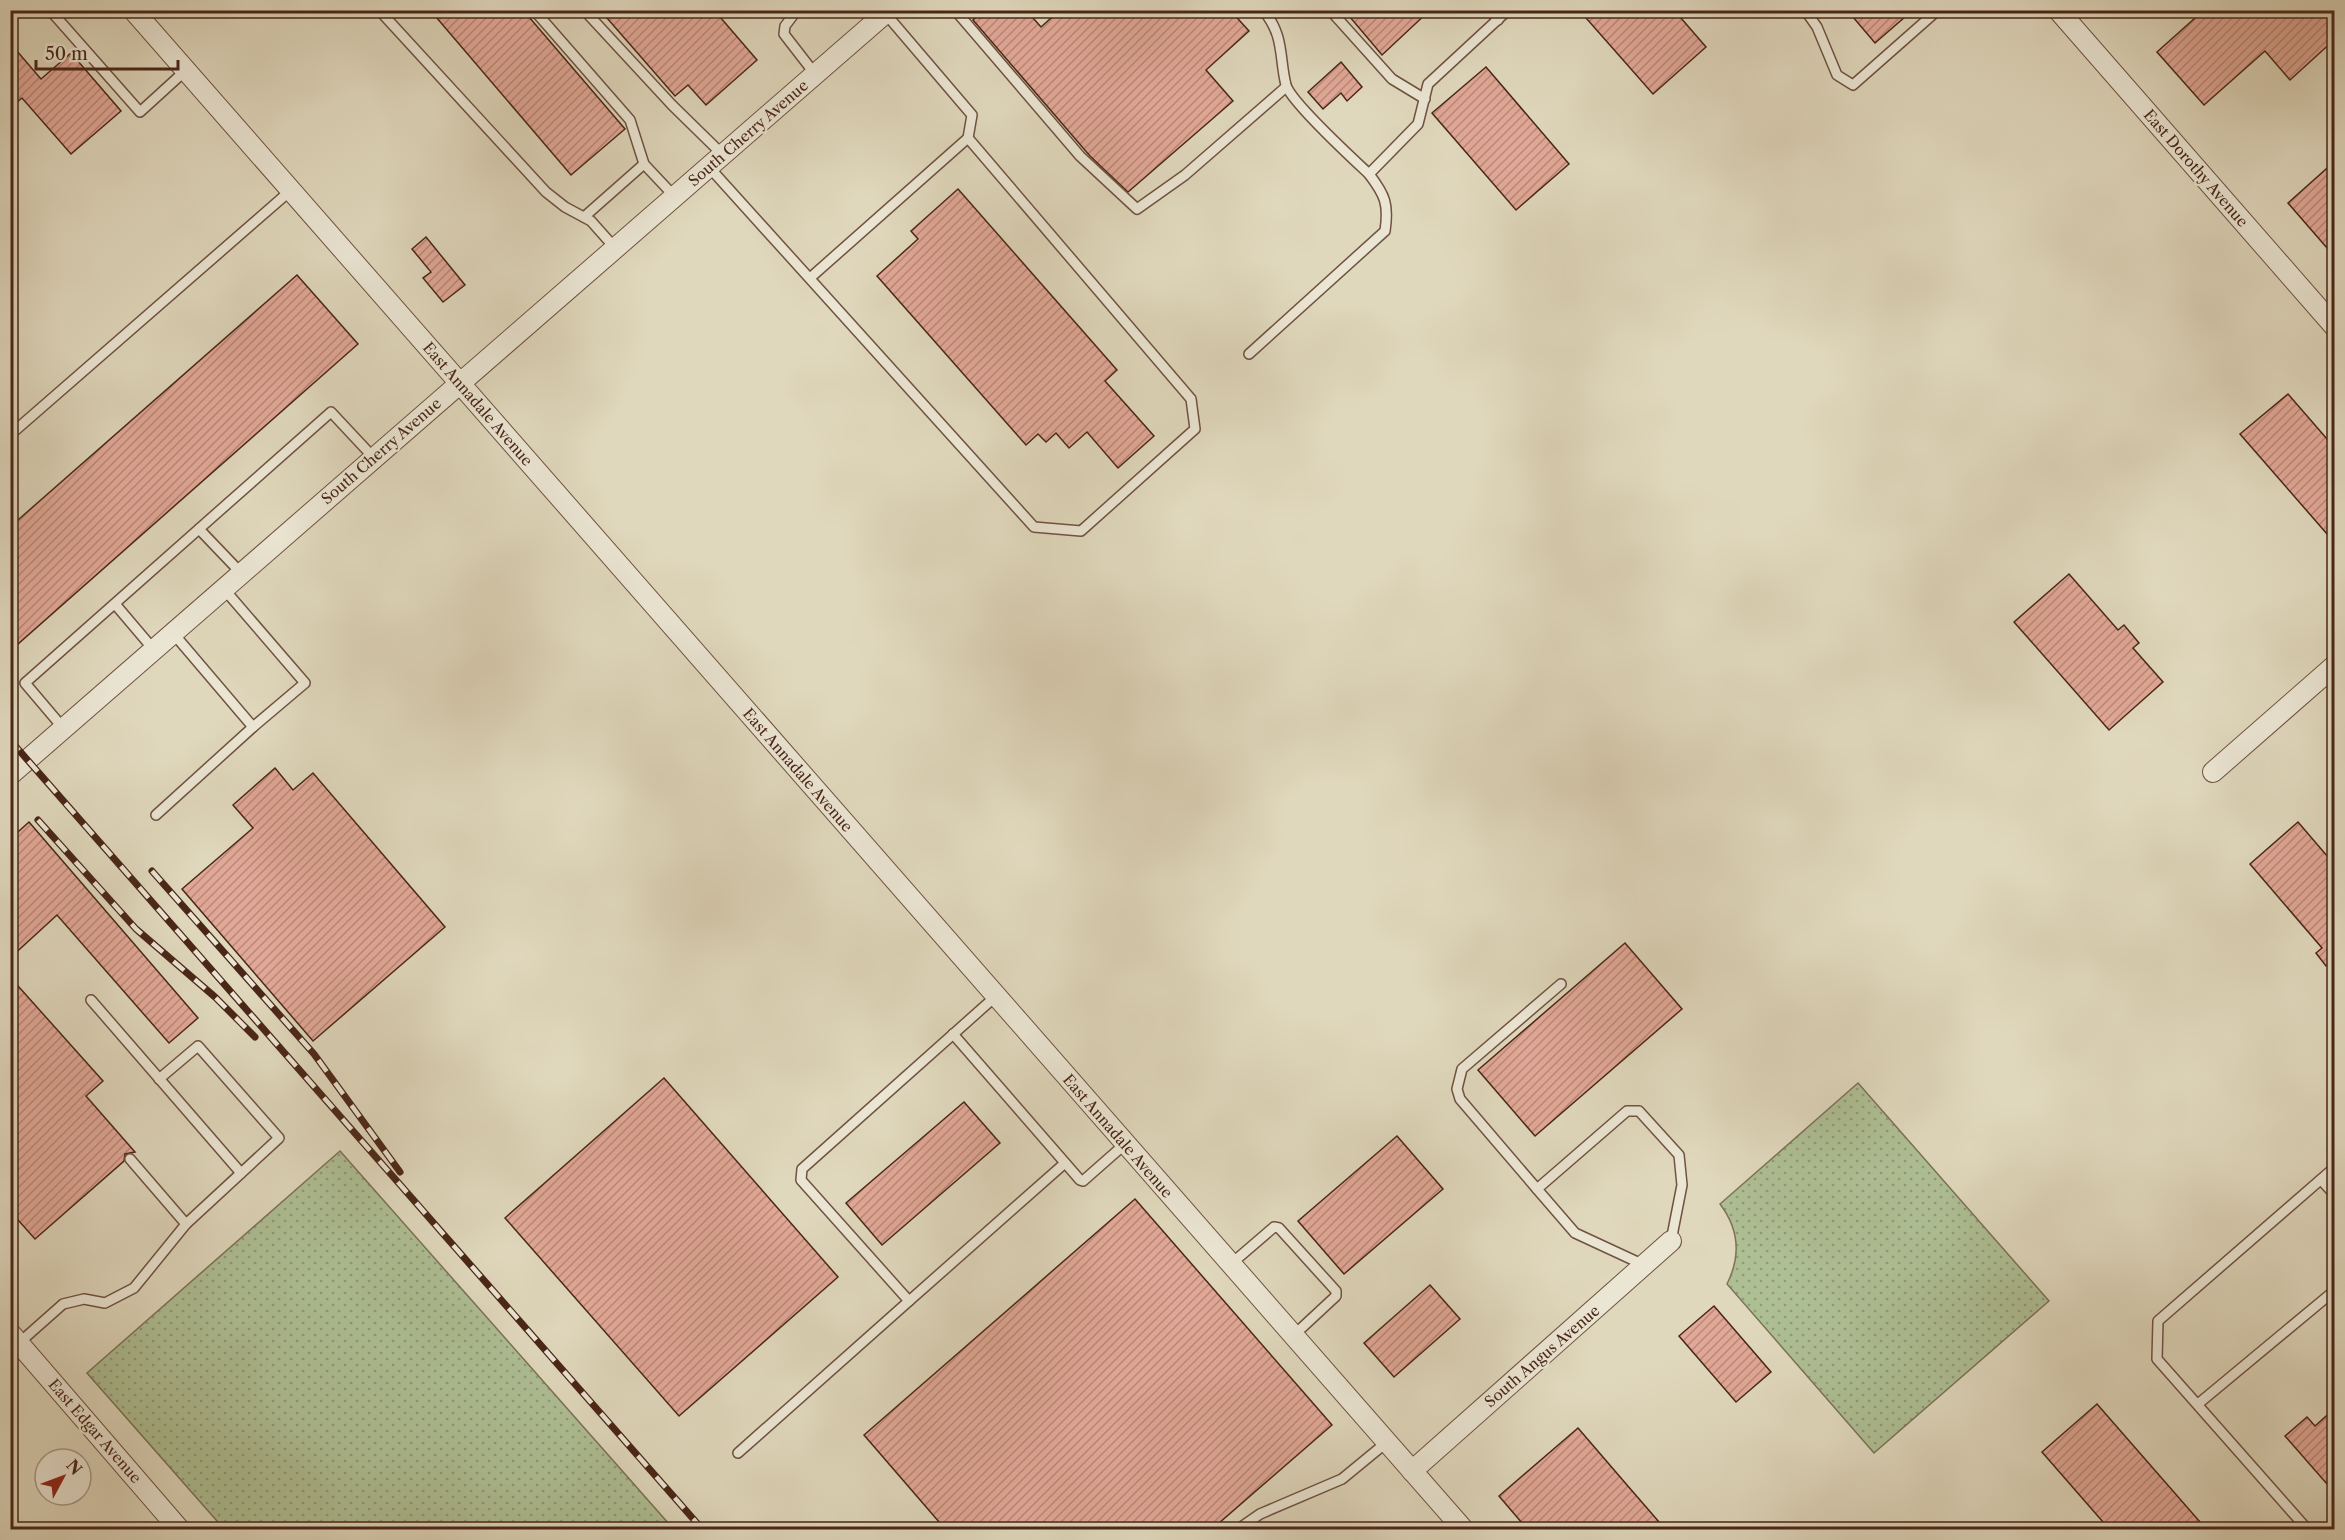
<svg xmlns="http://www.w3.org/2000/svg" width="2345" height="1540" font-family="'Libre Caslon Text',serif">
	<defs>
		<pattern id="green-dots" width="8" height="8" patternUnits="userSpaceOnUse" patternTransform="scale(1.5)"><rect width="8" height="8" fill="#aebf94"/><path d="M2 2h.1M6 6h.1" fill="none" stroke="#909b78" stroke-width="1.8" stroke-linecap="round"/></pattern>
		<pattern id="building-hatch" width="6" height="6" patternUnits="userSpaceOnUse" patternTransform="scale(1.5)"><rect width="6" height="6" fill="#e2a897"/><path d="M-1 1l2-2M0 6l6-6M5 7l2-2" fill="none" stroke="#b9897a"/></pattern>
	</defs>
	<rect width="100%" height="100%" fill="#e0d8bd"/>
	<filter id="stains"><feTurbulence type="fractalNoise" baseFrequency=".00333" numOctaves="4"/><feColorMatrix values="0 0 0 0 .2 0 0 0 0 .09 0 0 0 0 .02 0 0 0 .5 -.17"/></filter>
	<radialGradient id="worn" r=".72"><stop offset=".6" stop-color="#630" stop-opacity="0"/><stop offset="1" stop-color="#630" stop-opacity=".3"/></radialGradient>
	<g fill="url(#green-dots)" stroke="#7c7256" stroke-width="1.5">
		<path d="M1858 1083 2049 1301 1874 1453 1727 1284C1741 1256 1739 1229 1720 1204Z"/>
		<path d="M340 1151 669 1524 663 1529H224L87 1373Z"/>
	</g>
	<g fill="url(#building-hatch)" stroke="#4a2618" stroke-width="1.5">
		<path d="M430 10H523L625 129 571 175Z"/>
		<path d="M600 10H714L757 60 706 105 688 85 675 96Z"/>
		<path d="M984 10H1026L1041 27 1060 10H1230L1249 31 1206 70 1233 101 1128 192 1090 156 973 20Z"/>
		<path d="M1344 10H1430L1382 55Z"/>
		<path d="M1579 10H1674L1706 47 1653 94Z"/>
		<path d="M1847 10H1913L1875 43Z"/>
		<path d="M2204 10H2334V40L2290 80 2265 51 2204 105 2157 52Z"/>
		<path d="M10 43 41 79 71 53 121 111 71 154 22 98 10 108Z"/>
		<path d="M1341 62 1362 87 1347 101 1341 93 1323 109 1308 92Z"/>
		<path d="M1486 67 1569 164 1516 210 1432 113Z"/>
		<path d="M2334 162V256L2288 203Z"/>
		<path d="M958 189 1117 370 1105 381 1154 436 1118 468 1087 432 1069 448 1056 433 1046 442 1038 434 1026 445 877 276 918 239 911 231Z"/>
		<path d="M426 237 465 285 443 302 423 278 431 272 412 249Z"/>
		<path d="M297 275 358 344 10 651V527Z"/>
		<path d="M2288 394 2334 447V542L2240 434Z"/>
		<path d="M2069 574 2118 630 2124 625 2139 643 2133 648 2163 682 2109 730 2014 622Z"/>
		<path d="M275 768 293 790 313 773 445 927 313 1041 182 889 253 828 233 805Z"/>
		<path d="M29 822 198 1018 169 1043 57 915 10 958V839Z"/>
		<path d="M2298 822 2334 864V962L2333 960 2326 966 2316 953 2322 948 2250 864Z"/>
		<path d="M1625 943 1682 1009 1535 1136 1478 1070Z"/>
		<path d="M10 977 103 1081 86 1096 135 1152 125 1154 124 1161 35 1239 10 1211Z"/>
		<path d="M664 1078 838 1277 679 1416 505 1218Z"/>
		<path d="M964 1102 1000 1143 882 1245 846 1203Z"/>
		<path d="M1397 1136 1443 1189 1344 1274 1298 1221Z"/>
		<path d="M1135 1199 1332 1425 1211 1530H946L864 1435Z"/>
		<path d="M1430 1285 1460 1319 1394 1377 1364 1343Z"/>
		<path d="M1714 1306 1771 1372 1736 1402 1679 1336Z"/>
		<path d="M2097 1404 2207 1530H2110L2042 1452Z"/>
		<path d="M2334 1409V1492L2285 1436 2307 1417 2315 1426Z"/>
		<path d="M1578 1428 1627 1485 1666 1530H1528L1499 1496Z"/>
	</g>
	<g fill="none" stroke-linecap="round" stroke-linejoin="round">
		<defs>
			<g id="service">
				<path d="M50 10 140 112 185 71"/>
				<path d="M379 10 546 192 565 207 591 221 615 248"/>
				<path d="M534 10 630 120 644 164 675 197"/>
				<path d="M584 10 672 105 723 155"/>
				<path d="M797 10 785 26 784 34 815 74"/>
				<path d="M955 10 1080 156 1137 209 1185 175 1286 87"/>
				<path d="M1263 10C1285 36 1279 58 1286 85 1291 102 1353 159 1369 174"/>
				<path d="M1330 10 1392 79 1425 99"/>
				<path d="M1490 10 1498 20"/>
				<path d="M1805 10 1817 27 1837 75 1853 85 1938 10"/>
				<path d="M709 167 1034 527 1081 531 1195 429 1191 399 968 138 972 115 885 13"/>
				<path d="M584 217 644 164"/>
				<path d="M810 278 968 138"/>
				<path d="M1249 354 1385 231C1389 204 1385 195 1369 174L1418 124 1428 84 1508 10"/>
				<path d="M10 435 290 191"/>
				<path d="M199 529 242 574"/>
				<path d="M224 589 305 683 253 727"/>
				<path d="M115 604 154 650"/>
				<path d="M64 729 25 683 331 412 374 458"/>
				<path d="M156 815 253 727 173 633"/>
				<path d="M91 1000 241 1173"/>
				<path d="M953 1034 1080 1180 1083 1181 1125 1144"/>
				<path d="M130 1159 186 1224"/>
				<path d="M2321 1180 2334 1194"/>
				<path d="M1537 1189 1460 1099 1457 1089 1462 1069 1561 984"/>
				<path d="M1231 1264 1274 1227 1279 1228 1336 1291V1296L1293 1336"/>
				<path d="M1644 1265 1575 1233 1537 1189 1627 1111H1639L1679 1155 1682 1185 1671 1241"/>
				<path d="M909 1301 1065 1163"/>
				<path d="M19 1343 63 1304 84 1299 105 1303 134 1288 186 1224 279 1138 198 1046 159 1079"/>
				<path d="M2198 1404 2334 1291"/>
				<path d="M738 1453 909 1301 801 1180 802 1169 996 996"/>
				<path d="M1237 1530 1260 1514 1342 1479 1387 1442"/>
				<path d="M2308 1530 2157 1359 2158 1321 2334 1168"/>
			</g>
			<g id="minor">
				<path d="M133 10 1464 1530"/>
				<path d="M2058 10 2334 326"/>
				<path d="M2213 772 2334 666"/>
				<path d="M10 775 889 10"/>
				<path d="M10 1333 180 1530"/>
				<path d="M1412 1471 1671 1241"/>
			</g>
		</defs>
		<use href="#service" stroke="#705241" stroke-width="12"/>
		<use href="#minor" stroke="#705241" stroke-width="22"/>
		<use href="#service" stroke="#ebe6d4" stroke-width="9"/>
		<use href="#minor" stroke="#ebe6d4" stroke-width="20"/>
		<defs>
			<g id="rail">
				<path d="M10 740 703 1530"/>
				<path d="M38 820 136 929 215 997 255 1037"/>
				<path d="M152 871 314 1054 400 1172"/>
			</g>
		</defs>
		<use href="#rail" stroke="#4a2618" stroke-width="7"/>
		<use href="#rail" stroke="#ebe6d4" stroke-width="4.5" stroke-dasharray="14" stroke-linecap="butt"/>
	</g>
	<g text-anchor="middle" dominant-baseline="central" stroke-width="4.5" stroke-linejoin="round" paint-order="stroke">
		<g font-size="15" fill="#4a2618" stroke="#ebe6d4">
			<text transform="translate(748 133) rotate(-41)">South Cherry Avenue</text>
			<text transform="translate(2196 168) rotate(49)">East Dorothy Avenue</text>
			<text transform="translate(478 404) rotate(49)">East Annadale Avenue</text>
			<text transform="translate(381 451) rotate(-41)">South Cherry Avenue</text>
			<text transform="translate(798 770) rotate(49)">East Annadale Avenue</text>
			<text transform="translate(1118 1136) rotate(49)">East Annadale Avenue</text>
			<text transform="translate(1542 1356) rotate(-41)">South Angus Avenue</text>
			<text transform="translate(95 1431) rotate(49)">East Edgar Avenue</text>
		</g>
	</g>
	<rect width="2345" height="1540" fill="none" stroke="#e0d8bd" stroke-width="36"/>
	<rect x="12" y="12" width="2321" height="1516" fill="none" stroke="#4a2618" stroke-width="3"/>
	<rect x="18" y="18" width="2309" height="1504" fill="none" stroke="#4a2618" stroke-width="1.5"/>
	<g transform="translate(63 1477) rotate(49)"><circle r="28" fill="#ebe6d4" stroke="#ab9989" stroke-width="1.5"/>
	<path d="M0-4.5L10 22L0 15L-10 22Z" fill="#8f2418"/>
	<text y="-9" font-size="16" font-weight="bold" text-anchor="middle" fill="#4a2618">N</text>
	</g>
	<path d="M36 60v9h142v-9" fill="none" stroke="#4a2618" stroke-width="3"/>
	<text x="45" y="60" font-size="18" fill="#4a2618" stroke="#ebe6d4" stroke-width="4.5" paint-order="stroke">50 m</text>
	<rect width="100%" height="100%" filter="url(#stains)"/>
	<rect width="100%" height="100%" fill="url(#worn)"/>
</svg>
